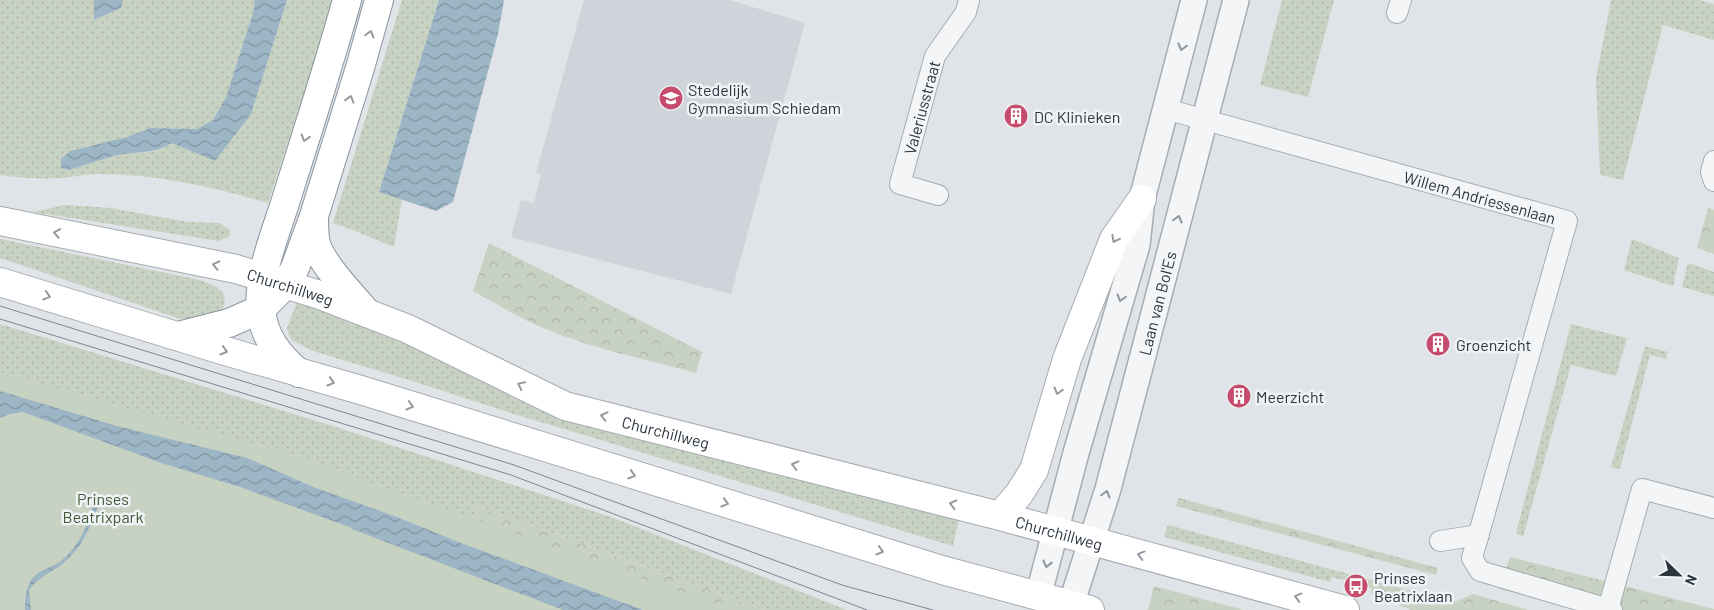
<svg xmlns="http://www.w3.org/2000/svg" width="1714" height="610" font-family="Barlow,sans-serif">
	<defs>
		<pattern id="grass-dots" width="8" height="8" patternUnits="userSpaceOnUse" patternTransform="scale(1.25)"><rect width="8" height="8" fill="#c8d2c2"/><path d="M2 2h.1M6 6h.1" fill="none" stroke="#acb5a8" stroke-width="1.8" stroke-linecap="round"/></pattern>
		<pattern id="forest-crowns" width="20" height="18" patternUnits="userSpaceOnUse" patternTransform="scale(1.25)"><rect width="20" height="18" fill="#c8d2c2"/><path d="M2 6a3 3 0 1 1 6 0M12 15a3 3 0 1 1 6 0" fill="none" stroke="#acb5a8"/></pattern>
		<pattern id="water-waves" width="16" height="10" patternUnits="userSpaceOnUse" patternTransform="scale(1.25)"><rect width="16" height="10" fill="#9db6c6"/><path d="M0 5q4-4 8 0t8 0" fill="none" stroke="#8095a2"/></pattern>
	</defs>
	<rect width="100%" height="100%" fill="#e0e4e8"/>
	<path fill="#cfd4da" d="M584 0H730L805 23 731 294 511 237 521 200 534 203 541 174 536 173Z"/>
	<g fill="url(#grass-dots)">
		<path d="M0 0H94V20L121 8 123 0H255L253 13 226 97 213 120 197 129 150 128 127 137 70 151 69 170C85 165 102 159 118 155 139 151 152 156 172 143L251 114 287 0H335L268 203C213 187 157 174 99 174 86 174 74 177 61 178 40 179 20 178 0 175Z"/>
		<path d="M402 0H439L379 192 402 199 394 247 350 229 333 223Z"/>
		<path d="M1282 0H1334L1308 97 1260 85Z"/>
		<path d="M1611 0H1700L1714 4V40L1663 25 1623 180 1600 175 1596 78Z"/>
		<path d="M65 205 111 208 188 222 220 223 230 230V236L219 241 33 212Z"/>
		<path d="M0 239 200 280C222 289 232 292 219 317L190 322 0 258Z"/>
		<path d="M1632 239 1679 258 1673 286 1624 270Z"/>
		<path d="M1688 263 1714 272V296L1682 287Z"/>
		<path d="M297 302 412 347 482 382 543 410 604 430 959 519 953 546 514 414 409 380 313 351 293 341 289 336 287 328Z"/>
		<path d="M0 324 336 427 611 517 847 610H765L477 506 461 543 0 391Z"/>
		<path d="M1571 324 1627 338 1616 376 1571 365 1523 537 1516 533Z"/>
		<path d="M1645 346 1668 352 1666 359 1650 355 1620 469 1611 467Z"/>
		<path d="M1168 525 1356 576 1354 583 1332 577 1330 582 1164 537Z"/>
	</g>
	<g fill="url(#forest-crowns)">
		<path d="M1708 208 1714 210V254L1697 248Z"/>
		<path d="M489 243 702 352 696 373C646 359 589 348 541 327 517 317 495 303 473 291Z"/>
		<path d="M1179 498 1438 568 1436 575 1176 506Z"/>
		<path d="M477 506 765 610H643L461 543Z"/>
		<path d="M1510 557 1714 609V610H1579L1500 589Z"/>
		<path d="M1360 577 1447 601H1457L1473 594 1529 610H1411L1371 593 1372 588 1358 584Z"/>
		<path d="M1154 586 1244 610H1148Z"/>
	</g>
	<path fill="#c8d2c2" d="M0 372 294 455 730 610H0Z"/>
	<g fill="url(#water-waves)">
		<path d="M94 0H123L121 8 94 20Z"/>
		<path d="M255 0H287L251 114 215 161 172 143C152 155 139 151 118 155 102 159 85 165 69 170L61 168V159L70 151 127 137 150 128 197 129 213 120 226 97 253 13Z"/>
		<path d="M439 0H504L498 34 453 202 436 211 379 192Z"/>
		<path d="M0 391 117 426 247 458 316 488 397 517 461 543 643 610H563L352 529V528L240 487 161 463 23 412 10 414 0 418Z"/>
		<path d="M95 499 100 501C92 522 85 543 68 559 55 572 42 573 29 590L31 610H25C25 598 26 582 37 574 44 569 54 566 61 561 80 546 89 522 95 499Z"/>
	</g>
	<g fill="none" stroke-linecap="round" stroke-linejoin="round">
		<defs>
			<g id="minor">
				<path d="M1397 13 1401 0"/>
				<path id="s1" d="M1166 109 1567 221 1472 558 1480 571 1612 610"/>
				<path d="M1714 161 1711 172 1714 181"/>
				<path id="s2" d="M938 195 900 184 935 56 966 12 969 0"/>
				<path d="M1440 541 1479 535"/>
				<path d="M1608 609 1642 489 1714 508"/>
			</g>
			<g id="tertiary">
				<path d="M1038 597 1076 453 1137 245 1142 199 1194 0"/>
				<path id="s3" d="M1071 605 1108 489 1236 0"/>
			</g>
			<g id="secondary">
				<path id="s4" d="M0 221 236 269 320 295 408 329 565 406 1000 516 1345 610"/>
				<path d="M0 282 222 350 364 391 942 570 1090 610"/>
				<path d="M1000 516 1019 494 1034 470 1067 359 1114 239 1142 199"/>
			</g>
			<g id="motorway">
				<path d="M314 217C314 227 314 236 316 244 323 266 352 295 367 313"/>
				<path d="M178 336 229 323 261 309 286 284 295 268 314 216 360 68 379 0"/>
				<path d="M299 373C279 356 264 338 261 310 257 279 275 234 285 203 306 136 328 68 347 0"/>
			</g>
		</defs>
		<use href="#minor" stroke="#a6acb2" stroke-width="22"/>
		<use href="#tertiary" stroke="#a6acb2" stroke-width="28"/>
		<use href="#secondary" stroke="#a6acb2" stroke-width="30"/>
		<use href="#motorway" stroke="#89949e" stroke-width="30"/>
		<use href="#minor" stroke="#f3f5f7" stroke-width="20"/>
		<use href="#tertiary" stroke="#f3f5f7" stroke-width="25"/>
		<use href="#secondary" stroke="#fff" stroke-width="28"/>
		<use href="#motorway" stroke="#fff" stroke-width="28"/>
		<g stroke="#7b8691" stroke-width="1">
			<path d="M0 306 514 465 842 585 933 610"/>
			<path d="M0 319 511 475 867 610"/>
		</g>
	</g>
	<defs><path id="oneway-chevron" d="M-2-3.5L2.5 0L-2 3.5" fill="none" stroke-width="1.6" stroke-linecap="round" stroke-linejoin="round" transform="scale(1.25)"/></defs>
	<g stroke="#949a9f">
		<use href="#oneway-chevron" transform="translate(370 34) rotate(-75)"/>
		<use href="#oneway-chevron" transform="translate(350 99) rotate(-73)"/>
		<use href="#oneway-chevron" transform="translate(305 138) rotate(107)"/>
		<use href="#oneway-chevron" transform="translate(57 233) rotate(-169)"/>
		<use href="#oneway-chevron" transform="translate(1115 239) rotate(119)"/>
		<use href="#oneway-chevron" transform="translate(216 265) rotate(-168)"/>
		<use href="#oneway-chevron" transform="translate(47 296) rotate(17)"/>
		<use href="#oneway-chevron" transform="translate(224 351) rotate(17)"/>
		<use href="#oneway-chevron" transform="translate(331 382) rotate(16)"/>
		<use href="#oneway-chevron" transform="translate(521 385) rotate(-154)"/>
		<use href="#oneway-chevron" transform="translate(1058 391) rotate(106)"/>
		<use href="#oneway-chevron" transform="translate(410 406) rotate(17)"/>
		<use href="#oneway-chevron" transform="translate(604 416) rotate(-166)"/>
		<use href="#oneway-chevron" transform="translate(795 465) rotate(-166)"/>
		<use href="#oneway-chevron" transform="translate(632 475) rotate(17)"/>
		<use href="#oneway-chevron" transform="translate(725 503) rotate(17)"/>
		<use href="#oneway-chevron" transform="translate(953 504) rotate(-166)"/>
		<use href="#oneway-chevron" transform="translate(880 551) rotate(17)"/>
		<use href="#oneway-chevron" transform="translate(1141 555) rotate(-165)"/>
		<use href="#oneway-chevron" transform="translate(1298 597) rotate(-165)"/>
	</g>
	<g stroke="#8e949b">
		<use href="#oneway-chevron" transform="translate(1182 47) rotate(105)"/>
		<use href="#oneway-chevron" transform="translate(1178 219) rotate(-75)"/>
		<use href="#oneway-chevron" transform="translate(1121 298) rotate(106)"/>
		<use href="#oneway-chevron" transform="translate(1106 494) rotate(-74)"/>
		<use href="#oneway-chevron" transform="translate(1047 564) rotate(104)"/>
	</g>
	<defs>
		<symbol id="school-disc" viewBox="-11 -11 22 22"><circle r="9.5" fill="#c64c6d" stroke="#f0f3f6"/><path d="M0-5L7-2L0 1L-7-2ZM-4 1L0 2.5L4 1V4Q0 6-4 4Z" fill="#fff"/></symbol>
		<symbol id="building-disc" viewBox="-11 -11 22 22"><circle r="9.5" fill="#c64c6d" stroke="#f0f3f6"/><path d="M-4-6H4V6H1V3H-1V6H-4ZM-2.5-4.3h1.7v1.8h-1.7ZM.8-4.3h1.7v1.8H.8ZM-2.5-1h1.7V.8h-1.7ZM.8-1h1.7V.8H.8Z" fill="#fff"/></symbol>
		<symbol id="bus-disc" viewBox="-11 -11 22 22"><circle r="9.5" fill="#c64c6d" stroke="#f0f3f6"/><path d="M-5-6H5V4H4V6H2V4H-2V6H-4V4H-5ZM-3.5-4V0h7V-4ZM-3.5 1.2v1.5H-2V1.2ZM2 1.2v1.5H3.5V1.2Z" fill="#fff"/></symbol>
	</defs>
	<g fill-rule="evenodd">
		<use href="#school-disc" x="657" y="84" width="28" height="28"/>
		<use href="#building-disc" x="1002" y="102" width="28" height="28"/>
		<use href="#building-disc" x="1424" y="330" width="28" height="28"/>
		<use href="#building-disc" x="1225" y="382" width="28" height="28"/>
		<use href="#bus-disc" x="1342" y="572" width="28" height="28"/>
	</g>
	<g text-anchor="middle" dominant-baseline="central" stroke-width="5" stroke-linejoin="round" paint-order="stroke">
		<g font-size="16" fill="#2a343f" stroke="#f0f3f6" text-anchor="start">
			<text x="688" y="89">Stedelijk<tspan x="688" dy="18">Gymnasium Schiedam</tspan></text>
			<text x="1034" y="116">DC Klinieken</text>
			<text x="1456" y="344">Groenzicht</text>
			<text x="1256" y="396">Meerzicht</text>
			<text x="1374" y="577">Prinses<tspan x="1374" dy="18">Beatrixlaan</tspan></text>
		</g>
		<g font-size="16" fill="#2a343f" stroke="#f0f3f6">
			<text stroke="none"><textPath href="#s2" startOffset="119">Valeriusstraat</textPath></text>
			<text stroke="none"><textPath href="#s1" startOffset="326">Willem Andriessenlaan</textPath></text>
			<text stroke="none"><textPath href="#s4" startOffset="298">Churchillweg</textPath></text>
			<text stroke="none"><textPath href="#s3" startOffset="314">Laan van Bol'Es</textPath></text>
			<text stroke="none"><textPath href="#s4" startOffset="702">Churchillweg</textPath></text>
			<text stroke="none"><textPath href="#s4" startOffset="1108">Churchillweg</textPath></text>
		</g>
		<g font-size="16" fill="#425a38" stroke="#f0f3f6">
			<text x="103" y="498">Prinses<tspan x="103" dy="18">Beatrixpark</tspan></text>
		</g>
	</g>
	<g transform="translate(1679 575) rotate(113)" stroke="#f0f3f6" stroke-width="4" paint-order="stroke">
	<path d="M0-4L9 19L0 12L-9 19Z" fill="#2a343f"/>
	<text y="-8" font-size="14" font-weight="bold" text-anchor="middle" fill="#2a343f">N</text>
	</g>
</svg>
